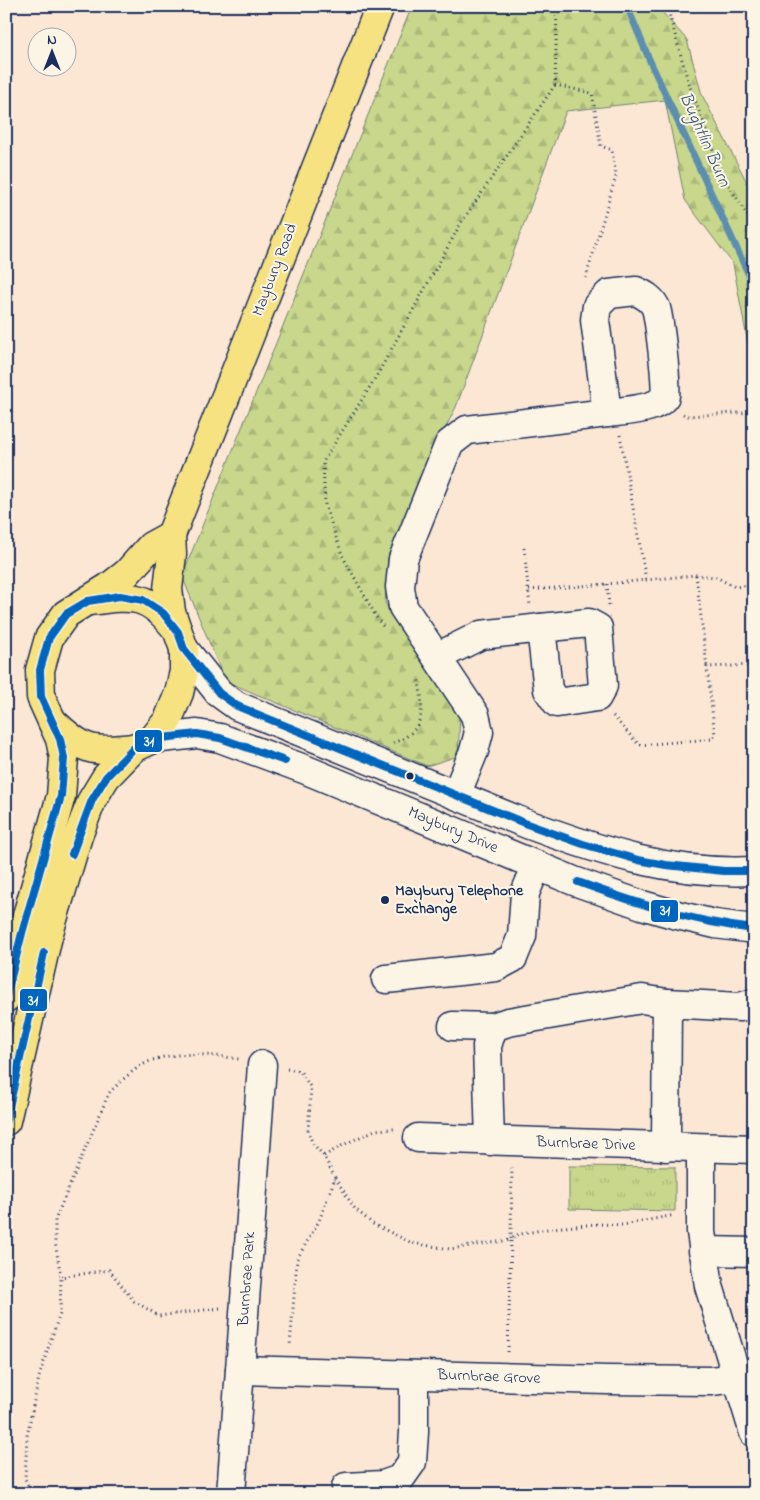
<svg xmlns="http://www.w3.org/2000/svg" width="760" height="1500" font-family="'Indie Flower',sans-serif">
	<defs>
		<pattern id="forest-firs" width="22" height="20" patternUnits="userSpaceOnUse" patternTransform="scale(1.25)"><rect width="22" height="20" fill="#c8d78b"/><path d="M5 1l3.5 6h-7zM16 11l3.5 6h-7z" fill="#abb97a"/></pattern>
		<pattern id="park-tufts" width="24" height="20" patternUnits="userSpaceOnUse" patternTransform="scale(1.25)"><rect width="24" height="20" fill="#c8d78b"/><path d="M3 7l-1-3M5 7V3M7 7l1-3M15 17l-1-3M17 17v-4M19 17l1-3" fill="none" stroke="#abb97a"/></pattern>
	</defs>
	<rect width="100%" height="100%" fill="#fce7d4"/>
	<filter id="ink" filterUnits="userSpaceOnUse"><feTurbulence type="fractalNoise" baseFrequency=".02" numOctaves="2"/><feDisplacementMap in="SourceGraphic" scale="10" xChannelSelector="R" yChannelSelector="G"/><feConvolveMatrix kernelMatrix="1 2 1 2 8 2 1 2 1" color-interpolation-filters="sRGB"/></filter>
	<g filter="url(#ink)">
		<path fill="url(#forest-firs)" stroke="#728374" d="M412 6H661L663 13 687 40 702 95 754 196V376L733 264 685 200 665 100 566 111 456 407 428 463 388 558 385 603 460 715 458 756 427 766 225 681 182 576Z"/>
		<path fill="url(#park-tufts)" stroke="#728374" d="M569 1166 675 1167V1211L569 1209Z"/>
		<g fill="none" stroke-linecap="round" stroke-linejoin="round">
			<path stroke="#5b8eb0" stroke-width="7" d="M627 6 649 59 754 286"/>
			<defs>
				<g id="minor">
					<path d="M636 291C645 295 652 299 656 308 659 318 668 389 665 396 657 410 622 411 607 413L595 320 597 306 609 294Z"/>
					<path d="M589 623 598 628 603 686 597 697 557 703 548 690 541 628Z"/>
					<path d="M184 649 219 693 237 706 527 824C603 852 672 875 754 871"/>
					<path d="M437 657 481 635 541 628"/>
					<path d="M153 739 197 734 220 738 304 769 574 881 642 905 677 915 715 924 754 929"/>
					<path d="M456 795 474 751 479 732 475 715 403 607 400 587 403 559 449 444 467 430 607 413"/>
					<path d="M386 979 496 967 513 958 522 936 525 893 537 865"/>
					<path d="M453 1026 493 1027"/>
					<path d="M418 1138 754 1149"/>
					<path d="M490 1141 487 1046 493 1027 508 1022 642 999 667 1003"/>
					<path d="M666 1147 667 1003 740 1007 754 1003"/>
					<path d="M701 1148V1232L709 1286 754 1433"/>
					<path d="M703 1251 754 1252"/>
					<path d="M240 1370 607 1380 711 1381 738 1378"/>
					<path d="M346 1487 383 1485 400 1479 412 1462 414 1432V1375"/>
					<path d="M231 1494 262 1065"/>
				</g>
				<g id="major">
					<path d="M90 601C133 595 148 593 177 630"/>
					<path d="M52 721C83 751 92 753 134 748"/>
					<path d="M6 998 22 933 61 796 64 758 60 739 41 697 40 670 49 638 66 614 109 587 127 573 151 546 171 535"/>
					<path d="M6 1121 48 936 78 836 92 800 106 777 134 748 153 739 168 720 179 693 184 671V649L171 612 168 589 172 554 171 535 380 6"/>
				</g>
			</defs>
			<use href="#minor" stroke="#1b2f5e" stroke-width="31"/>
			<use href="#major" stroke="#1b2f5e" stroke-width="31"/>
			<g stroke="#1b2f5e" stroke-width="3" stroke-dasharray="1 4" stroke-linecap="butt">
				<path d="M667 6 688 81 722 174 754 226"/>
				<path d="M555 85 592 93 601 146 612 150 616 176 585 281"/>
				<path d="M683 414 687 416 754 412"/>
				<path d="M620 435 646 580"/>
				<path d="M524 548 530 606"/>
				<path d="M696 575 707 667"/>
				<path d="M529 590 607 584"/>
				<path d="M609 605 607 584 696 575 716 577 735 587 754 585"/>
				<path d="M383 626 378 620 342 555 325 505 323 462 376 377 461 223 555 85 557 9 560 6"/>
				<path d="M613 716 639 745 712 739 715 735 707 667 754 665"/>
				<path d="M393 743C398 741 403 739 407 736 427 723 422 697 418 678"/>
				<path d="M287 1069 300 1071 311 1088 308 1132 313 1144 324 1156 335 1178 319 1221 297 1259 290 1346"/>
				<path d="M324 1156 343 1145 375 1130 395 1129"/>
				<path d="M335 1178 355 1209 373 1224 412 1243 450 1249 511 1240 512 1165"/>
				<path d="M220 1308 159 1316 134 1301 109 1270 61 1277 55 1242V1220L109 1093C120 1082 133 1069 148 1062 176 1050 210 1055 239 1059"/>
				<path d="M508 1352 511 1240 516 1235 552 1228 598 1224 623 1225 675 1215"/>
				<path d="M32 1494 25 1479 27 1436 39 1377 51 1339 60 1314 61 1277"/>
			</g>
			<use href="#minor" stroke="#fcf5e5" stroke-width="28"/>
			<use href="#major" stroke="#f7e281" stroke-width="28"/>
			<defs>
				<g id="bus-1">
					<path d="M72 854 92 800 106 777 134 748 153 739 197 734 220 738 285 761"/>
					<path d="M578 882C636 903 693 922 754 929"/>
					<path d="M6 997 22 933 61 796 64 758 60 739 41 697 40 670 49 638 66 614 88 601 120 596 143 600 163 613 178 632 184 649 219 693 237 706 527 824 583 844 638 860 666 865 724 871H754"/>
					<path d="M6 1120 44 953"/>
				</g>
			</defs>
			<use href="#bus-1" stroke="#fcf5e5" stroke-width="11"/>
			<use href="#bus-1" stroke="#0065bd" stroke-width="8"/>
		</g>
	</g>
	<g fill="#1b2f5e" stroke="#fcf5e5" stroke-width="2">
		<circle cx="410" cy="776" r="4.5"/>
		<circle cx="385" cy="900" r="5"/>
	</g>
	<g text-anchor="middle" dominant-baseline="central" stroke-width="4" stroke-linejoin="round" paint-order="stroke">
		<g font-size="16" fill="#1b2f5e" stroke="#fcf5e5">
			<text transform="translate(275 270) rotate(-69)">Maybury Road</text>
			<text transform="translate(453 830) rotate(23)">Maybury Drive</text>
			<text transform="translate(586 1144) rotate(2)">Burnbrae Drive</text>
			<text transform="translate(247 1279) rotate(-86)">Burnbrae Park</text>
			<text transform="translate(489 1377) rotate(2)">Burnbrae Grove</text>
		</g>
		<g font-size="16" font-weight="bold" fill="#1b2f5e" stroke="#fcf5e5" text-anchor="start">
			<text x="395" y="891">Maybury Telephone<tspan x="395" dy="18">Exchange</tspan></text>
		</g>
		<g font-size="18" font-style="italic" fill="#365780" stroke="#fcf5e5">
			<text transform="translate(704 140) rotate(66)">Bughtlin Burn</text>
		</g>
	</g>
	<g stroke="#fcf5e5" stroke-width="2">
		<rect x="134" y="729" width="29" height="24" rx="5" fill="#0065bd"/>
		<rect x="650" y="899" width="29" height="24" rx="5" fill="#0065bd"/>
		<rect x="19" y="988" width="29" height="24" rx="5" fill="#0065bd"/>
	</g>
	<g font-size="14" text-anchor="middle" font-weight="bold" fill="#fff">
		<text x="149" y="746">31</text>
		<text x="665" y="915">31</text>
		<text x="33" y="1005">31</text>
	</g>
	<rect width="760" height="1500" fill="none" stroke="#fcf5e5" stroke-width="25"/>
	<rect x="12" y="12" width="735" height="1475" fill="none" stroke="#1b2f5e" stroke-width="2" filter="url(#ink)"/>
	<g transform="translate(52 52)"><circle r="24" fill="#fcf5e5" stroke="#a2a6af"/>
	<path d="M0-4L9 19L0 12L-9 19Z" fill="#1b2f5e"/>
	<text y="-8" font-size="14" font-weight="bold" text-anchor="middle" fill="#1b2f5e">N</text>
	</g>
</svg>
